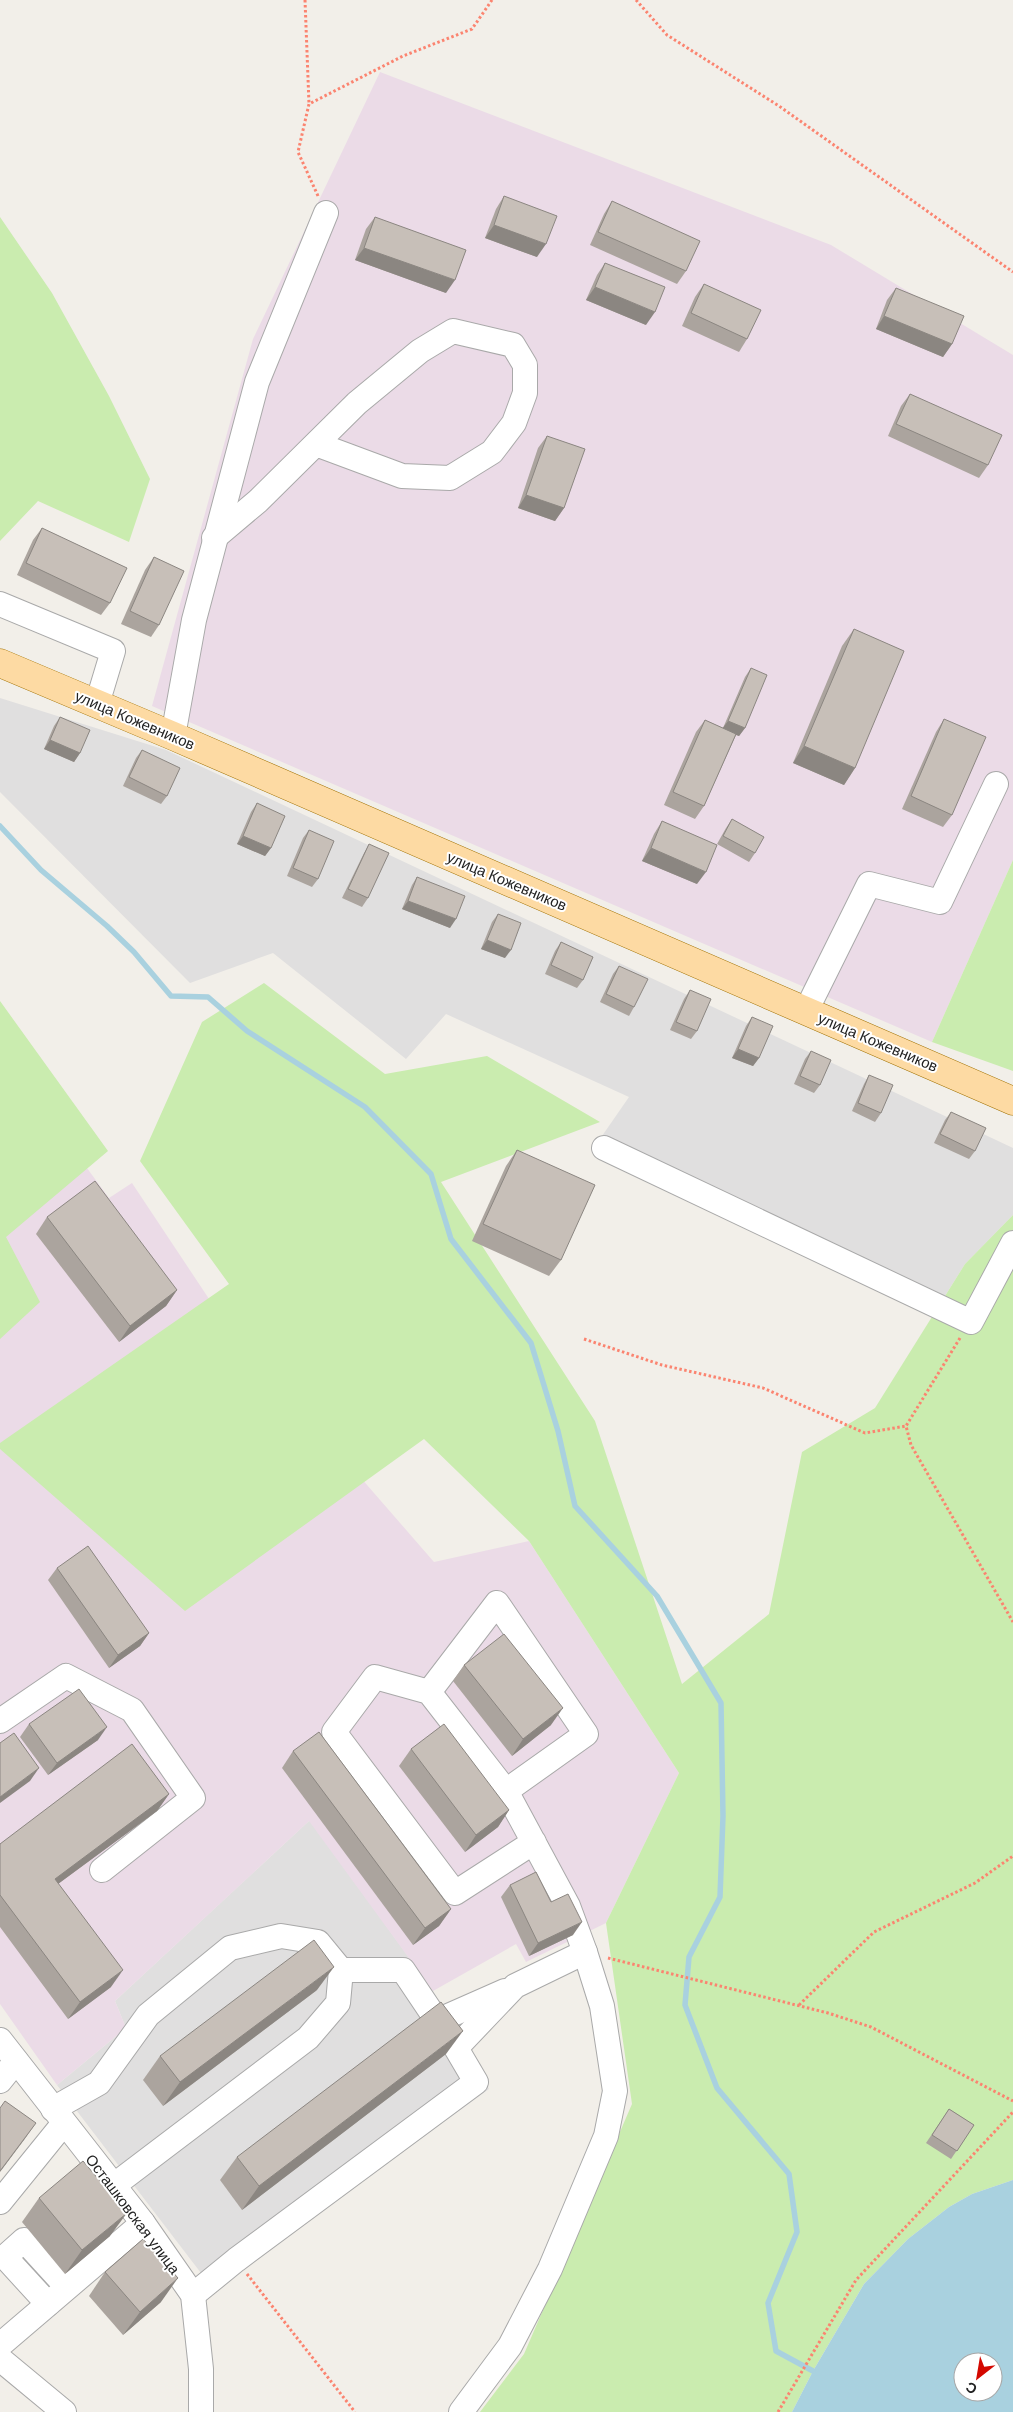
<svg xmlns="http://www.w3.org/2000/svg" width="1013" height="2412" font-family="Arial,sans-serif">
	<rect width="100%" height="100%" fill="#f2efe9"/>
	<g fill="#e0dfdf">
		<path d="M0 698 166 750 1013 1148V1215L965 1264 943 1299 602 1136 629 1097 446 1014 406 1059 273 953 190 983 0 792Z"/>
		<path d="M310 1820 433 1991 489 2089 214 2290 57 2085 126 2028 115 2001Z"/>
	</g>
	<g fill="#ebdbe7">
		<path d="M380 72 831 245 1013 355V860L932 1042 152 706 253 339Z"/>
		<path d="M0 1050 109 1198 132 1183 221 1317 434 1562 529 1541 679 1773 606 1923 526 1962 516 1944 433 1991 309 1821 115 2001 126 2028 57 2085 0 2004Z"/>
	</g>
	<g fill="#caecaf">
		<path d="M0 217 52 293 109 396 150 479 129 542 38 501 0 541Z"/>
		<path d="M1013 860V1071L932 1042Z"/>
		<path d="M264 983 385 1074 487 1056 600 1122 441 1182 595 1421 682 1684 769 1614 802 1452 875 1408 965 1264 1013 1215V2180L972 2194 949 2207 908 2239 864 2284 813 2371 792 2412H480L524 2354 632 2104 606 1923 679 1773 529 1541 424 1439 185 1611 0 1449V1443L229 1284 140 1161 202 1022Z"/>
		<path d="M0 1001 108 1151 6 1237 40 1302 0 1339Z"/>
	</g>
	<path fill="#a9d1df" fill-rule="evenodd" d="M1013 2180V2412H792L813 2371 864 2284 908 2239 949 2207 972 2194ZM963 2362H993V2392H963Z"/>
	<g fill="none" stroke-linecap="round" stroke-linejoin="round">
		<path stroke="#a9d1df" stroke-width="5.5" d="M0 826 41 870 107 926 134 952 171 996 208 997 247 1031 365 1107 431 1174 451 1239 531 1343 558 1431 575 1506 657 1596 721 1703 723 1816 720 1897 689 1957 685 2005 717 2088 789 2174 797 2232 768 2303 776 2351 813 2371"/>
		<defs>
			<g id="minor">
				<path d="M214 538 258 501 357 403 420 351 453 331 513 345 525 365V393L514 423 492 452 450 478 402 476 316 444"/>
				<path d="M0 604 113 651 97 704"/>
				<path d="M173 736 194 620 257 382 326 213"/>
				<path d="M806 1011 869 884 940 902 996 784"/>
				<path d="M604 1148 971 1322 1013 1243"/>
				<path d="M429 1692 497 1603 586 1734 506 1791"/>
				<path d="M0 1721 66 1676 132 1710 193 1798 102 1870"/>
				<path d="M341 1970H403L448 2037"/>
				<path d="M437 2021 505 1991"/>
				<path d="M0 2040 143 2223 193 2295 201 2369V2412"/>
				<path d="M0 2081 16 2061"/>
				<path d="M53 2109 99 2083 148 2015 230 1948 281 1936 318 1942 341 1970 338 2003 308 2038 113 2186"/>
				<path d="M0 2202 64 2123"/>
				<path d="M193 2295 236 2260 476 2082 456 2048 515 1986 585 1952"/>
				<path d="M48 2304 5 2257 24 2240 67 2287"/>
				<path d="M0 2345 143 2223"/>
				<path d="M0 2359 64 2412"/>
				<path d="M461 2412 510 2346 550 2269 606 2136 615 2091 602 2006 585 1952 568 1906 506 1791 429 1692 375 1677 334 1732 455 1893 534 1842"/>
			</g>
			<path id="major" d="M0 663 173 736 1013 1101"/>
		</defs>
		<use href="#minor" stroke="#a9a9a9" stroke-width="26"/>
		<use href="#major" stroke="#a07100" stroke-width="29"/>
		<g stroke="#fb8470" stroke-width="3" stroke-dasharray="2.5 2.5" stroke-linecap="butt">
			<path d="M305 0 309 104"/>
			<path d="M636 0 667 35 779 106 1013 272"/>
			<path d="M318 196 298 152 309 104 403 56 472 29 492 0"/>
			<path d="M960 1338 906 1426 911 1445 1013 1622"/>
			<path d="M584 1339 662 1365 763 1388 865 1433 906 1426"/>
			<path d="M608 1958 828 2013 871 2027 1013 2101"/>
			<path d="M799 2005 874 1932 975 1883 1013 1856"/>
			<path d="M247 2274 355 2412"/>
			<path d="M778 2412 856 2280 1013 2112"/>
		</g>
		<use href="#minor" stroke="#fff" stroke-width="24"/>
		<use href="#major" stroke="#fddaa3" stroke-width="28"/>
	</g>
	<g fill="#aba49e">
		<path d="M504 196 537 257 485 238 496 209Z"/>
		<path d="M612 201 686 271 677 284 590 245 604 214Z"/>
		<path d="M375 217 446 293 355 260 366 229Z"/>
		<path d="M605 263 646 325 586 300 597 275Z"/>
		<path d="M704 284 747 339 739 352 682 326 695 297Z"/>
		<path d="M896 288 952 344 943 357 876 329 887 300Z"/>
		<path d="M910 394 988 465 979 478 888 436 901 406Z"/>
		<path d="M547 436 564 508 555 521 518 508 538 448Z"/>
		<path d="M42 528 110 603 101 615 17 575 33 540Z"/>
		<path d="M154 557 159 625 151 637 121 624 145 570Z"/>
		<path d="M854 629 855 768 844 785 793 763 842 646Z"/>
		<path d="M751 668 745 728 739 736 736 735 704 806 695 819 664 805 696 732 705 720 723 728 745 677Z"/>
		<path d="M60 717 80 753 74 762 44 749 54 726Z"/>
		<path d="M944 719 952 815 943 827 902 809 936 732Z"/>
		<path d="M142 750 167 796 161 804 123 786 136 758Z"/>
		<path d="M257 803 271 848 265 856 237 844 251 812Z"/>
		<path d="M732 819 755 853 749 862 717 844 726 828Z"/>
		<path d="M662 821 697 884 642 861 654 834Z"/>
		<path d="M309 830 318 879 312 887 287 876 303 838Z"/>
		<path d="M369 844 368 898 362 907 342 898 364 853Z"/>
		<path d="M417 877 450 928 402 909 412 885Z"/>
		<path d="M498 914 505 958 481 949 492 922Z"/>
		<path d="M561 942 583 980 577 988 545 974 555 951Z"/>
		<path d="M619 966 634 1007 629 1016 600 1002 613 974Z"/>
		<path d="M690 990 697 1031 691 1039 670 1030 684 999Z"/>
		<path d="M752 1017 759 1058 753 1066 732 1058 746 1026Z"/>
		<path d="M811 1051 820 1085 814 1093 794 1084 805 1059Z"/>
		<path d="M869 1075 881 1113 875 1122 852 1111 864 1084Z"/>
		<path d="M951 1112 975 1151 969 1159 934 1143 945 1120Z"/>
		<path d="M517 1150 561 1260 549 1276 472 1241 506 1166Z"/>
		<path d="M47 1217 177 1290 166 1306 119 1342 36 1234Z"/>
		<path d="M57 1568 149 1633 140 1646 109 1668 48 1580Z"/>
		<path d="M464 1665 551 1725 512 1756 453 1681Z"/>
		<path d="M29 1724 98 1740 48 1775 20 1737Z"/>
		<path d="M411 1749 509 1810 498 1827 465 1852 399 1766Z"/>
		<path d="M293 1751 451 1909 439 1926 413 1945 282 1768Z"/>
		<path d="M169 1794 157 1811 58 1884 111 1987 68 2019 0 1927V1844Z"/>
		<path d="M510 1885 573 1935 529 1956 501 1897Z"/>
		<path d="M317 1990 163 2106 143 2080 160 2056Z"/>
		<path d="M446 2054 242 2210 220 2180 237 2157Z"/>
		<path d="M949 2109 974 2125 951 2159 926 2143Z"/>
		<path d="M39 2198 110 2236 65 2274 22 2222Z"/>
		<path d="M105 2272 161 2302 123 2335 89 2296Z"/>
	</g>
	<g fill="#8b8681">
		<path d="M494 225 546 244 537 257 485 238Z"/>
		<path d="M364 248 455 280 446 293 355 260Z"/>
		<path d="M595 287 655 312 646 325 586 300Z"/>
		<path d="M884 316 952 344 943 357 876 329Z"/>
		<path d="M526 495 564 508 555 521 518 508Z"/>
		<path d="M728 721 745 728 739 736 722 729Z"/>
		<path d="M50 740 80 753 74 762 44 749Z"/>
		<path d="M804 746 855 768 844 785 793 763Z"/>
		<path d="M243 836 271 848 265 856 237 844Z"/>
		<path d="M651 848 706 872 697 884 642 861Z"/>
		<path d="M408 901 456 919 450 928 402 909Z"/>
		<path d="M487 940 511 950 505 958 481 949Z"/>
		<path d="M738 1049 759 1058 753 1066 732 1058Z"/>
		<path d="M177 1290 166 1306 119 1342 130 1326Z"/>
		<path d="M149 1633 140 1646 109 1668 118 1655Z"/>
		<path d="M563 1708 551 1725 512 1756 523 1739Z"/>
		<path d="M107 1727 98 1740 48 1775 57 1763Z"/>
		<path d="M39 1768 30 1781 0 1803V1797Z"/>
		<path d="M169 1794 157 1811 43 1895 55 1879Z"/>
		<path d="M509 1810 498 1827 465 1852 476 1835Z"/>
		<path d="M451 1909 439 1926 413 1945 425 1928Z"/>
		<path d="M582 1922 573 1935 529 1956 538 1943Z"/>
		<path d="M334 1967 317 1990 163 2106 180 2082Z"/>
		<path d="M123 1970 111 1987 68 2019 80 2002Z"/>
		<path d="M463 2031 446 2054 242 2210 259 2186Z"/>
		<path d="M36 2123 24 2140 0 2172V2171Z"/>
		<path d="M127 2213 110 2236 65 2274 82 2250Z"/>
		<path d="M178 2278 161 2302 123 2335 140 2312Z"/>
	</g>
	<g fill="#c7bfb8" stroke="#8b8681">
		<path d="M504 196 557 216 546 244 494 225Z"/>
		<path d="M612 201 700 241 686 271 598 232Z"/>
		<path d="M375 217 466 250 455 280 364 248Z"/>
		<path d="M605 263 665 287 655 312 595 287Z"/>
		<path d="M704 284 761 310 747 339 691 313Z"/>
		<path d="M896 288 964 316 952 344 884 316Z"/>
		<path d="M910 394 1002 435 988 465 896 424Z"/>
		<path d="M547 436 585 449 564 508 526 495Z"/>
		<path d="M42 528 127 568 110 603 26 563Z"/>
		<path d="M154 557 184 571 159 625 130 611Z"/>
		<path d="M854 629 904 651 855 768 804 746Z"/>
		<path d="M751 668 767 675 745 728 728 721Z"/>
		<path d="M60 717 90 730 80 753 50 740Z"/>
		<path d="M944 719 986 737 952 815 911 796Z"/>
		<path d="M705 720 736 734 704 806 673 792Z"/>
		<path d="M142 750 180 768 167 796 129 777Z"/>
		<path d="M257 803 285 816 271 848 243 836Z"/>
		<path d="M732 819 764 837 755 853 723 836Z"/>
		<path d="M662 821 717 845 706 872 651 848Z"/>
		<path d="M309 830 334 841 318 879 293 868Z"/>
		<path d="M369 844 389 853 368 898 348 889Z"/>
		<path d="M417 877 465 896 456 919 408 901Z"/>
		<path d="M498 914 521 923 511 950 487 940Z"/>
		<path d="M561 942 593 957 583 980 551 965Z"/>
		<path d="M619 966 648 979 634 1007 606 994Z"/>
		<path d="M690 990 711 999 697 1031 676 1022Z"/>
		<path d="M752 1017 773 1026 759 1058 738 1049Z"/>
		<path d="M811 1051 831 1060 820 1085 800 1076Z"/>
		<path d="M869 1075 893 1085 881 1113 858 1103Z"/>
		<path d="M951 1112 986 1128 975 1151 940 1134Z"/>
		<path d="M517 1150 595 1185 561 1260 483 1224Z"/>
		<path d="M95 1181 177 1290 130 1326 47 1217Z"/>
		<path d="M88 1546 149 1633 118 1655 57 1568Z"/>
		<path d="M504 1634 563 1708 523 1739 464 1665Z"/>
		<path d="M79 1689 107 1727 57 1763 29 1724Z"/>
		<path d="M444 1724 509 1810 476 1835 411 1749Z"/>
		<path d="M319 1732 451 1909 425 1928 293 1751Z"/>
		<path d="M14 1733 39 1768 0 1797V1743Z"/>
		<path d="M132 1744 169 1794 55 1879 123 1970 80 2002 0 1895V1844Z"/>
		<path d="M536 1872 551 1902 568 1894 582 1922 538 1943 510 1885Z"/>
		<path d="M314 1940 334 1967 180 2082 160 2056Z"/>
		<path d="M441 2002 463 2031 259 2186 237 2157Z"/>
		<path d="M5 2101 36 2123 0 2171V2108Z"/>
		<path d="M949 2109 974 2125 957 2151 932 2135Z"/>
		<path d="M83 2161 127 2213 82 2250 39 2198Z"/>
		<path d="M143 2239 178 2278 140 2312 105 2272Z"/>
	</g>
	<g text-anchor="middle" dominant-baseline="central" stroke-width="4" stroke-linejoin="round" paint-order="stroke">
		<g font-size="15" fill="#222" stroke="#fff">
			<text transform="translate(135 720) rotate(23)">улица Кожевников</text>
			<text transform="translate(507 881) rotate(23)">улица Кожевников</text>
			<text transform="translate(878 1042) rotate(23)">улица Кожевников</text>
			<text transform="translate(133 2214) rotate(53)">Осташковская улица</text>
		</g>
	</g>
	<g transform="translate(978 2377) rotate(211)"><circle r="24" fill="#ffffff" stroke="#a7a7a7"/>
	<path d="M0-4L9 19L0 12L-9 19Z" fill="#d40800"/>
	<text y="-8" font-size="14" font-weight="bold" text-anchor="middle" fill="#222222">С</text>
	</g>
</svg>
